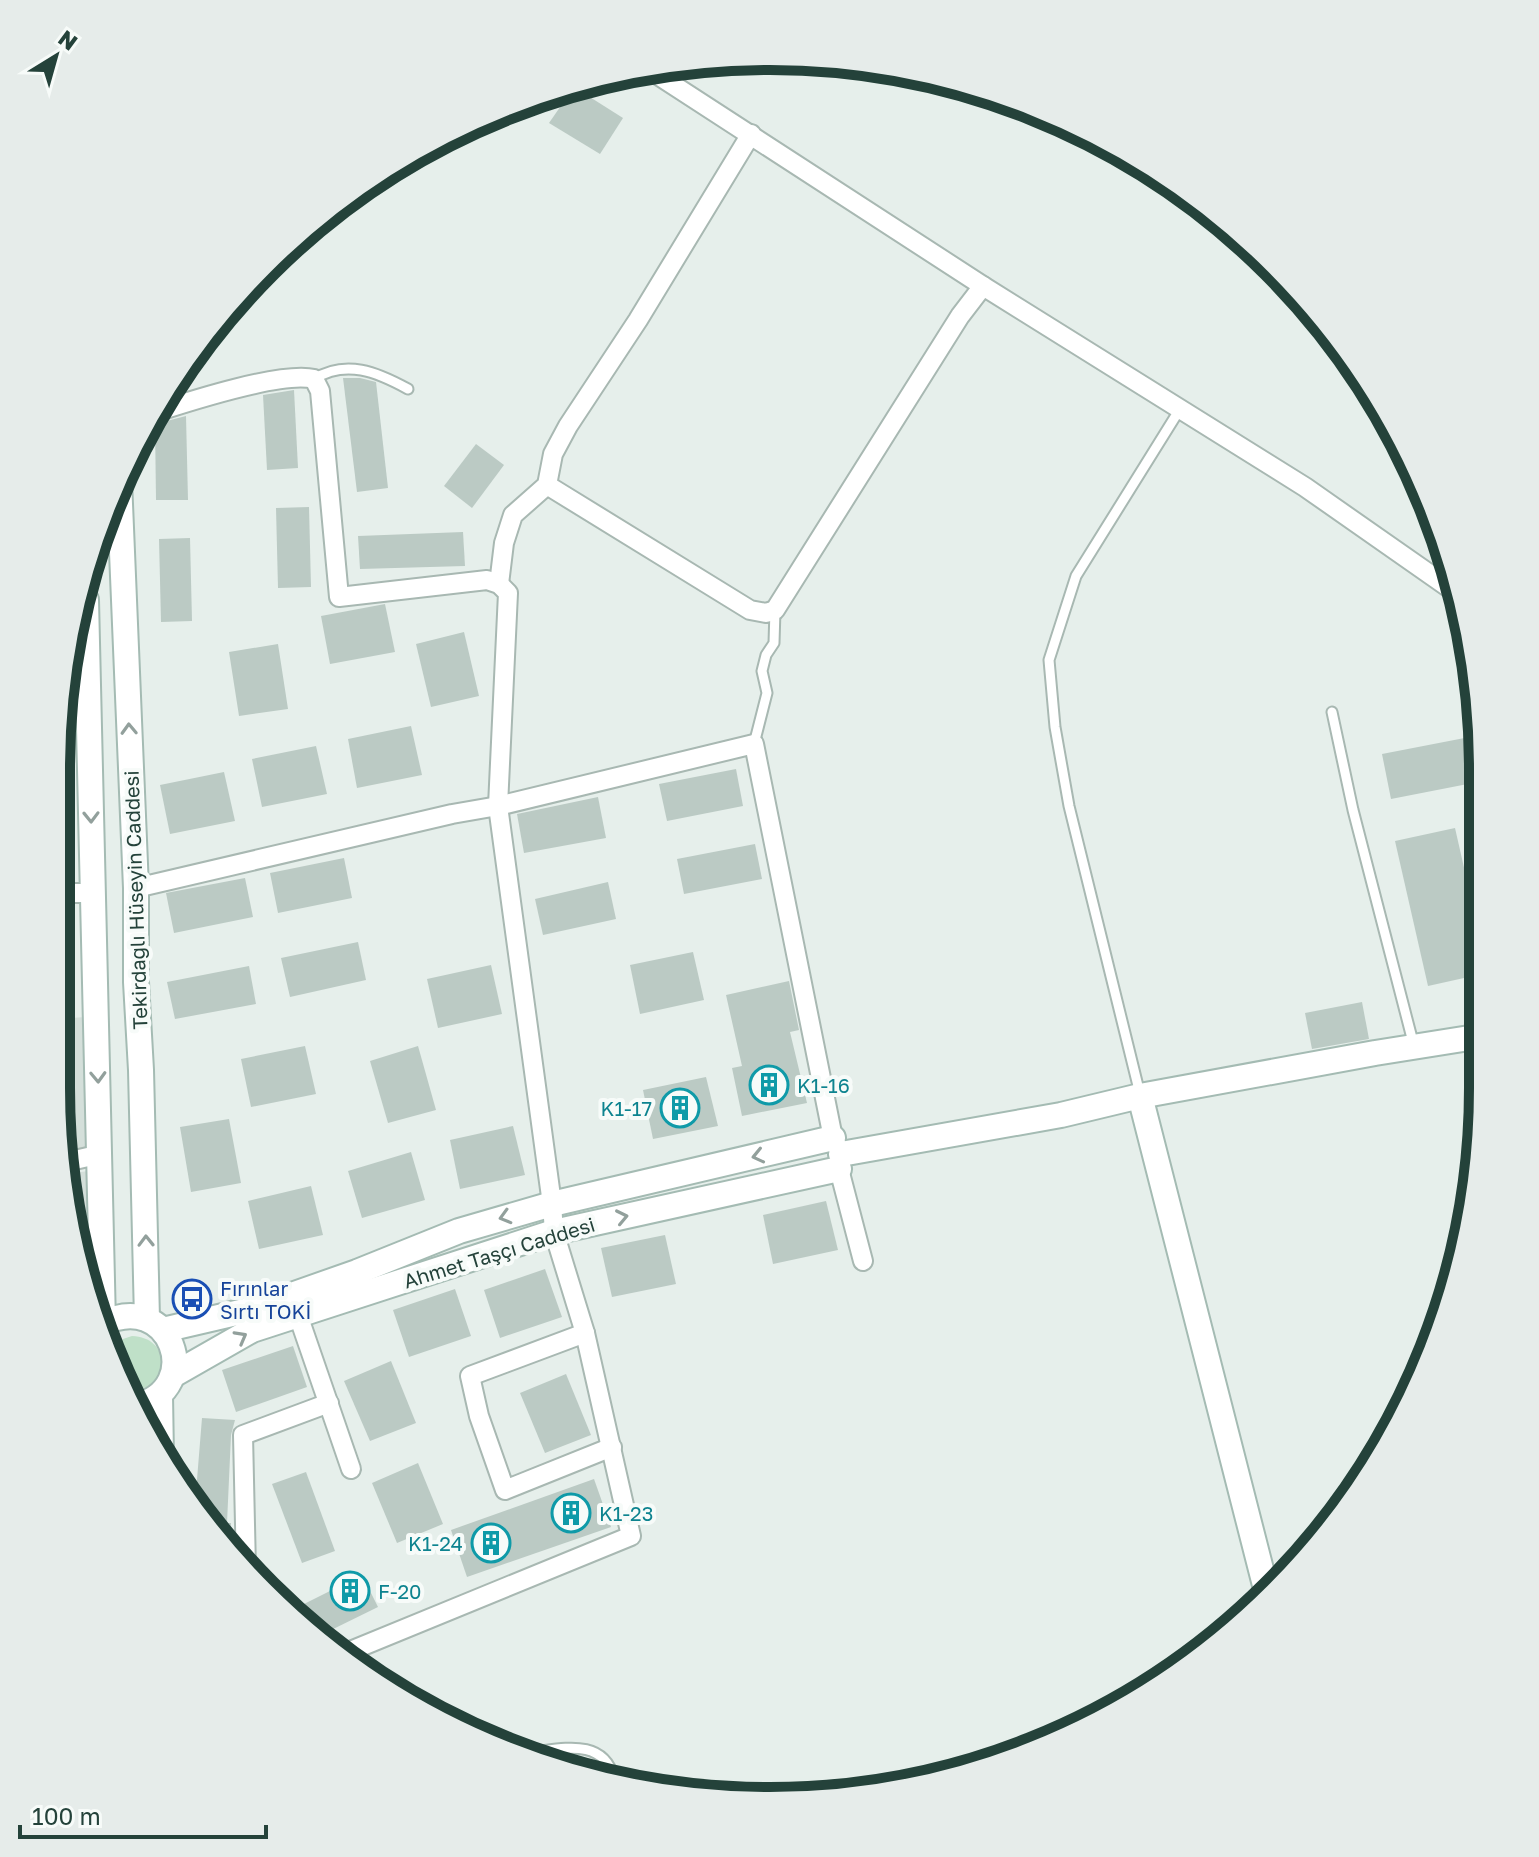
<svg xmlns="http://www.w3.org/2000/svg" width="1539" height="1857" font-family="'Golos Text',sans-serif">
	<rect width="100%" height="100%" fill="#e6efeb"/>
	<g fill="#d4dfda">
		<path d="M86 1017 90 1150 65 1154 56 1087V1019Z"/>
		<path d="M88 1171 99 1179 89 1293 80 1272 67 1174Z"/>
	</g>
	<path fill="#bfe0c8" d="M132 1336C151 1337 161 1347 163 1365 159 1383 147 1391 129 1389L112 1350 123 1339Z"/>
	<g fill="#bbcac4">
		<path d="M574 87 623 118 600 154 549 123Z"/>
		<path d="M343 378H360L376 382 388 488 357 492Z"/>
		<path d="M294 390 298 468 267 470 263 395Z"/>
		<path d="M186 416 188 500H156L155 424Z"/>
		<path d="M476 444 504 465 472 508 444 486Z"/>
		<path d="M309 507 311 587 278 588 276 508Z"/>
		<path d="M463 532 465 566 360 569 358 536Z"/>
		<path d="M190 538 192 621 161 622 159 539Z"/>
		<path d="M385 604 395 652 330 664 321 616Z"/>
		<path d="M464 632 479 696 431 707 416 644Z"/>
		<path d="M278 644 288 709 239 716 229 652Z"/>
		<path d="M411 726 422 775 357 788 348 739Z"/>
		<path d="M1480 735 1483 781 1391 799 1382 754Z"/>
		<path d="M316 746 327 794 262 807 252 759Z"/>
		<path d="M736 769 743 806 667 821 659 784Z"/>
		<path d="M224 772 235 821 170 834 160 785Z"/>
		<path d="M598 797 606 838 524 853 517 814Z"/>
		<path d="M1455 828 1482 947V974L1428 986 1395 841Z"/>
		<path d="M755 844 762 879 684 894 677 859Z"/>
		<path d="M344 858 352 898 278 913 270 873Z"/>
		<path d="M245 878 253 917 174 933 166 893Z"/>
		<path d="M608 882 616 919 543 935 535 899Z"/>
		<path d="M358 942 366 980 290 997 281 958Z"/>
		<path d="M693 952 704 1000 640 1014 630 965Z"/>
		<path d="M491 965 502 1014 438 1028 427 979Z"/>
		<path d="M249 966 256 1004 175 1019 167 982Z"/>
		<path d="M789 981 799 1030 790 1032 807 1103 742 1116 732 1068 742 1066 726 995Z"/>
		<path d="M1362 1002 1369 1039 1312 1049 1305 1013Z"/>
		<path d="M305 1046 316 1094 251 1107 241 1059Z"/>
		<path d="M418 1046 436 1110 388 1123 370 1061Z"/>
		<path d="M706 1077 718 1126 653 1139 643 1090Z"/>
		<path d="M229 1119 241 1183 191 1192 180 1127Z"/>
		<path d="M513 1126 525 1175 460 1189 450 1140Z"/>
		<path d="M411 1152 425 1200 362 1218 348 1171Z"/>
		<path d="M311 1186 323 1235 259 1249 248 1201Z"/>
		<path d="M826 1201 838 1250 773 1264 763 1215Z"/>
		<path d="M665 1235 676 1284 612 1297 601 1248Z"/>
		<path d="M545 1269 562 1317 500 1338 484 1290Z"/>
		<path d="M455 1289 471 1336 409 1357 393 1310Z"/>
		<path d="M293 1346 307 1387 236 1412 222 1370Z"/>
		<path d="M391 1361 416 1423 370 1441 344 1381Z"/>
		<path d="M566 1374 591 1435 545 1453 520 1393Z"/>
		<path d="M202 1418 235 1420 231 1435 227 1523H231L230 1554 195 1504Z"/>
		<path d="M418 1463 443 1524 397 1543 372 1483Z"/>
		<path d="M306 1472 335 1551 302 1563 272 1484Z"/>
		<path d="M594 1479 611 1527 467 1577 451 1530Z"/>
		<path d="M362 1575 378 1607 321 1635 292 1610Z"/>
	</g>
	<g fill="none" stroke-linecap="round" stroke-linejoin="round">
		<defs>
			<g id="lane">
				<path d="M314 379C346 359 377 372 408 389"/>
				<path d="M1332 712 1353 810 1414 1046"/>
				<path d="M754 744 767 693 762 671 766 655 774 643 775 610"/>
				<path d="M1140 1094 1069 806 1055 727 1049 660 1076 576 1180 409"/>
				<path d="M520 1753C554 1752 602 1733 614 1778"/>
			</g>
			<g id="street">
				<path d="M647 68 983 286 1305 487 1458 594"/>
				<path d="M156 412C190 401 283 371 314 379L320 391 339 597 487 580 499 584 508 593 498 806 552 1204 554 1232 585 1333 631 1536 343 1654"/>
				<path d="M547 485 750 610 766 613 775 610 960 316 983 286"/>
				<path d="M499 584 504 543 513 515 547 485 553 454 568 426 638 320 751 134"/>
				<path d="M136 888 452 814 498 806 754 744 833 1138 841 1154 839 1169 863 1261"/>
				<path d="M57 893H92"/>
				<path d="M66 1162 101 1154"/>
				<path d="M298 1315 351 1469"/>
				<path d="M585 1333 470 1376 479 1416 505 1490 612 1447"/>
				<path d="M246 1569 243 1435 329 1403"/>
			</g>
			<g id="secondary">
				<path d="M119 480 136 888V982L141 1070 147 1319"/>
				<path d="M86 600 103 1323"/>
				<path d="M1140 1096 1267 1593"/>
				<path d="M841 1154 1061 1115 1140 1096 1375 1053 1482 1036"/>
				<path d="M102 1324C170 1288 207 1388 136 1406"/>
				<path d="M163 1330 249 1310 357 1272 459 1231 552 1204 833 1138"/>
				<path d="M173 1375 252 1330 554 1232 839 1169"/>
				<path d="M160 1395 161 1457"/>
			</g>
		</defs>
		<use href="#lane" stroke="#a8b8b2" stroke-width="13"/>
		<use href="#street" stroke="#a8b8b2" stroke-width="22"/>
		<use href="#secondary" stroke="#a4bbb3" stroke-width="28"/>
		<use href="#lane" stroke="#fff" stroke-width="9"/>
		<use href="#street" stroke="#fff" stroke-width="18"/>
		<use href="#secondary" stroke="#fff" stroke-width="24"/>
	</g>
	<defs><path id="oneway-chevron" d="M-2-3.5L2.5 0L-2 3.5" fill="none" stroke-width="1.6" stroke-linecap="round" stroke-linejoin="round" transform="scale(2)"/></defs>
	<g stroke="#92a09c">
		<use href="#oneway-chevron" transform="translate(129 729) rotate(-92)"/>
		<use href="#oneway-chevron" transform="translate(91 817) rotate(89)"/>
		<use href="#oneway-chevron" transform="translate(98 1077) rotate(88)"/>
		<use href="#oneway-chevron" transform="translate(758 1156) rotate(167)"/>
		<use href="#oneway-chevron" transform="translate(505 1217) rotate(164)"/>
		<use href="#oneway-chevron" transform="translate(622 1217) rotate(-12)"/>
		<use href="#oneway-chevron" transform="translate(146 1241) rotate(-91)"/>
		<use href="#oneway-chevron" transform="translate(241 1337) rotate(-29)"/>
	</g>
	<defs>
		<symbol id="building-ring" viewBox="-11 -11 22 22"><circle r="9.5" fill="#f7fbf9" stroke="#0f9aa8" stroke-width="1.5"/><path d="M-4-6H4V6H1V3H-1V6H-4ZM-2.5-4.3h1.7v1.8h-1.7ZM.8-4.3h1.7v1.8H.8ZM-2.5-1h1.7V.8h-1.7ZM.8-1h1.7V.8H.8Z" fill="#0f9aa8"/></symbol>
		<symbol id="bus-ring" viewBox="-11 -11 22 22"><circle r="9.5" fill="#f7fbf9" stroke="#1a4fb4" stroke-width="1.5"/><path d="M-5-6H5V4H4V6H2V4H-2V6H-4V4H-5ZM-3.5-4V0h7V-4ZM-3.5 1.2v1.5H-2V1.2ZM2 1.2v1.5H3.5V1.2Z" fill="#1a4fb4"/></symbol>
	</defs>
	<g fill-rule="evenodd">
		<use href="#building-ring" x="747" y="1063" width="44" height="44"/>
		<use href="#building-ring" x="658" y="1086" width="44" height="44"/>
		<use href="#bus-ring" x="170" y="1277" width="44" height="44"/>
		<use href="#building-ring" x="549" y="1491" width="44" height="44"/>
		<use href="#building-ring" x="469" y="1521" width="44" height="44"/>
		<use href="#building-ring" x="328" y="1569" width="44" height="44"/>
	</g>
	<g text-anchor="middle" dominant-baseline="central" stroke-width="8" stroke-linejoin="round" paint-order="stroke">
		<g font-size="20" fill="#24423a" stroke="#f7fbf9">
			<text transform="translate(135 900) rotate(-92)">Tekirdağlı Hüseyin Caddesi</text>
			<text transform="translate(499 1252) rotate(-17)">Ahmet Taşçı Caddesi</text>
		</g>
		<g font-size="20" fill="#0d838f" stroke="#f7fbf9" text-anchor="start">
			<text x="797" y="1085">K1-16</text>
			<text x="652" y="1108" text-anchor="end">K1-17</text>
			<text x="599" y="1513">K1-23</text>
			<text x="463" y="1543" text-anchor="end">K1-24</text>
			<text x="378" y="1591">F-20</text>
		</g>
		<g font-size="20" fill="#164399" stroke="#f7fbf9" text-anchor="start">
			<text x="220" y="1288">Fırınlar<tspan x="220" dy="23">Sırtı TOKİ</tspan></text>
		</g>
	</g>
	<path d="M0 0H1539V1857H0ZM769 70H770A699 699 0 0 1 1469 769V1088A699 699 0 0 1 770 1787H769A699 699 0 0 1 70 1088V769A699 699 0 0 1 769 70Z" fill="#e6ecea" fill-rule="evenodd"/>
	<path fill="none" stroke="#24423a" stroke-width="10" d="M769 70H770A699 699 0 0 1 1469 769V1088A699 699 0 0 1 770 1787H769A699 699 0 0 1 70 1088V769A699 699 0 0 1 769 70Z"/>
	<g transform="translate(56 56) rotate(37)" stroke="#f7fbf9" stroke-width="6" paint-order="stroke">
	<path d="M0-6L14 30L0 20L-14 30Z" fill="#24423a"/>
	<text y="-12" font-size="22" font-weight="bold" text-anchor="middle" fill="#24423a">N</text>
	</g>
	<path d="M20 1825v12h246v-12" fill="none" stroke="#24423a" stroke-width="4"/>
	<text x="32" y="1825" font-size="24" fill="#24423a" stroke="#f7fbf9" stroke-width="6" paint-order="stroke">100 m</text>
</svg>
